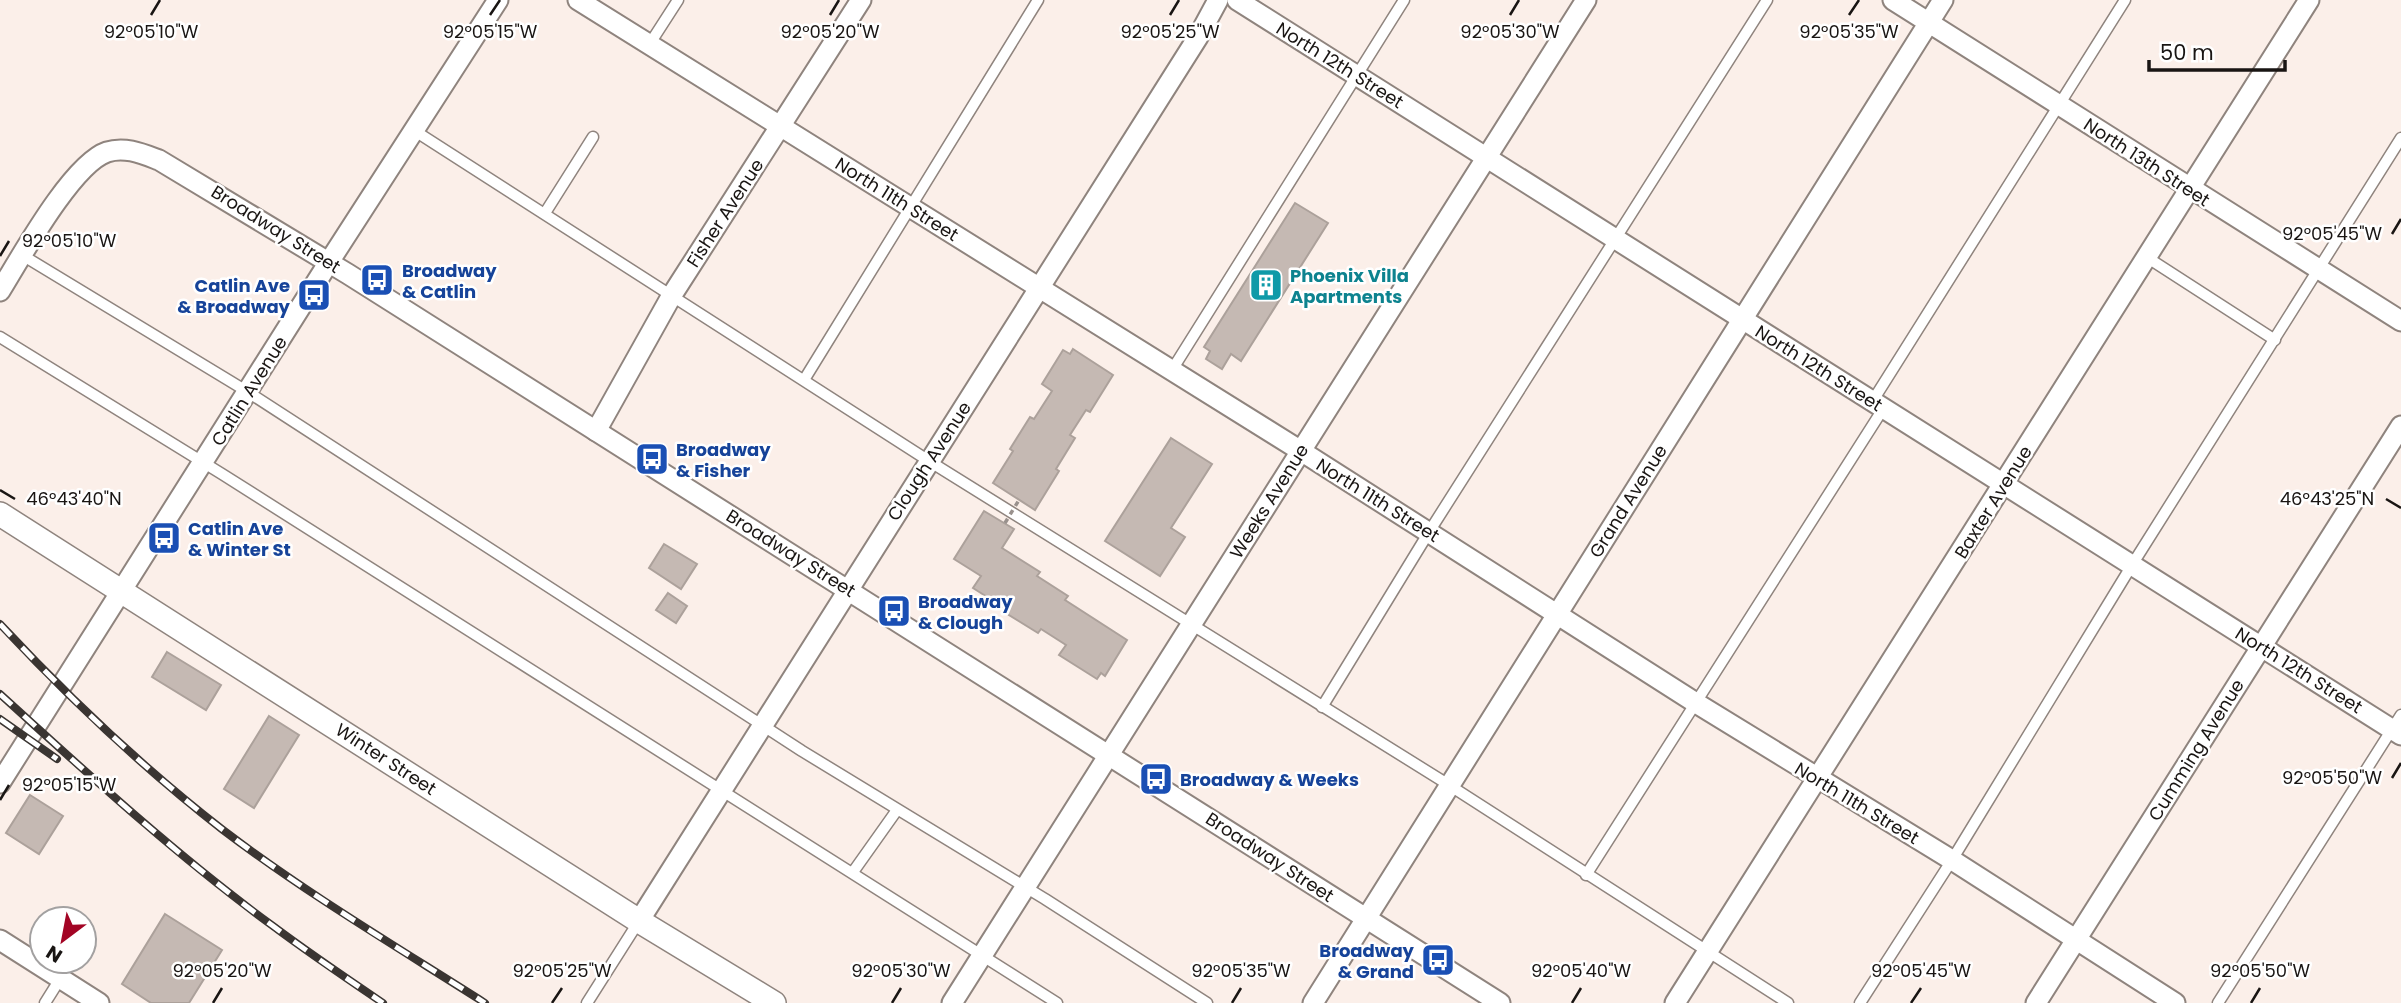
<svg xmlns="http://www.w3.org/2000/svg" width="2401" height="1003" font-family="Poppins,sans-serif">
	<rect width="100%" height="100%" fill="#fbefe9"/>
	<g fill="#c5b9b3" stroke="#aca19b" stroke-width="2">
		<path d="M1295 203 1328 223 1241 361 1231 354 1222 369 1206 359 1210 351 1204 347Z"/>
		<path d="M1073 349 1113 375 1090 412 1086 410 1070 435 1075 438 1056 469 1059 471 1035 510 993 483 1013 451 1010 449 1030 417 1034 419 1052 391 1042 384 1063 350 1070 354Z"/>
		<path d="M1171 438 1212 464 1171 528 1185 537 1160 576 1105 541Z"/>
		<path d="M984 511 1014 529 1002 548 1040 572 1037 576 1068 596 1065 600 1127 640 1105 676 1101 673 1097 679 1059 655 1066 645 1041 629 1038 633 1004 612 1006 609 973 588 981 576 954 559Z"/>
		<path d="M664 544 697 564 681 589 649 568Z"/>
		<path d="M668 593 687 606 676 623 656 610Z"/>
		<path d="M167 652 221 685 206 710 152 677Z"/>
		<path d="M269 716 299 735 254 808 224 789Z"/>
		<path d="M30 795 63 816 39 854 6 833Z"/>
		<path d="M165 914 222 950 189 1003H151L122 984Z"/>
	</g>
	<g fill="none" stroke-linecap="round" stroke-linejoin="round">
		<defs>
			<g id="service">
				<path d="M649 45 678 0"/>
				<path d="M415 131 929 461 1449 785 1788 1003"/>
				<path d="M545 213 593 137"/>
				<path d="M22 255 248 392 802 751 1045 899 1207 1003"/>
				<path d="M2148 258 2275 340"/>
				<path d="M0 337 222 474 1057 1003"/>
				<path d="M1172 370 1404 0"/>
				<path d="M804 380 1038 0"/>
				<path d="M1872 402 2125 0"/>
				<path d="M1322 707 1429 532 1767 0"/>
				<path d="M853 872 897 810"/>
				<path d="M1586 875 1883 409"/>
				<path d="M45 1003 60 979"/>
				<path d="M587 1003 639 921"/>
				<path d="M1860 1003 1952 860 2132 565 2401 138"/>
				<path d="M2218 1003 2401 715"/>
			</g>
			<g id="minor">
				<path d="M578 0 1301 451 1696 703 1952 860 2175 1003"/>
				<path d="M1237 0 2401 735"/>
				<path d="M1893 0 2401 321"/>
				<path d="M0 291C21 257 72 164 107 152 125 146 143 154 159 160L348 274 1500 1003"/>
				<path d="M596 431 672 295 861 0"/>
				<path d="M0 783 329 262 498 0"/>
				<path d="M639 921 1198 37 1218 0"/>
				<path d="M0 940 99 1003"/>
				<path d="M952 1003 1586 0"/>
				<path d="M1313 1003 1943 0"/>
				<path d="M1675 1003 2309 0"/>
				<path d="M2036 1003 2401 426"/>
			</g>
			<path id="tertiary" d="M0 514 639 921 774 1003"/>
		</defs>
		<use href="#service" stroke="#8f847e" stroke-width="13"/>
		<use href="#minor" stroke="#8f847e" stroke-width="23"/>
		<use href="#tertiary" stroke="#8f847e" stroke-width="26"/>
		<use href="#service" stroke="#fff" stroke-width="10"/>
		<use href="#minor" stroke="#fff" stroke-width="19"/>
		<use href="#tertiary" stroke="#fff" stroke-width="23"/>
		<defs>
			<g id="rail">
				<path d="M0 624C69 698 142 767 223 830 306 893 397 947 485 1003"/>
				<path d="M0 694C88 774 177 856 273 926 309 953 346 978 383 1003"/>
				<path d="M0 719 57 759"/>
			</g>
		</defs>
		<use href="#rail" stroke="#3a3532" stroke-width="8"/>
		<use href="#rail" stroke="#fff" stroke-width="5" stroke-dasharray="16" stroke-linecap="butt"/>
		<path stroke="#99918d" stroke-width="3.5" stroke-dasharray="5 5" stroke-linecap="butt" d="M1005 523 1019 500"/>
	</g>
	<path fill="none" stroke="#191513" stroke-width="2.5" d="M151 15 160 0M490 15 500 0M830 15 839 0M1170 15 1179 0M1510 15 1519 0M1849 15 1859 0M2392 234 2401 219M0 256 9 241M0 490 15 499M2386 499 2401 508M2392 778 2401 763M0 800 9 785M213 1003 222 988M552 1003 562 988M892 1003 901 988M1232 1003 1241 988M1572 1003 1581 988M1911 1003 1921 988M2251 1003 2260 988"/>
	<defs>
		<symbol id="bus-square" viewBox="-11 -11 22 22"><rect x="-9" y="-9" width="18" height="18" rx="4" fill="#1a4fb4" stroke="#fff"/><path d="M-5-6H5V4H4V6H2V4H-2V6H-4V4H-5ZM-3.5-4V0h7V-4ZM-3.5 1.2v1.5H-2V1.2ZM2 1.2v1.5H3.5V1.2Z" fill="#fff"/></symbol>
		<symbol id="building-square" viewBox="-11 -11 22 22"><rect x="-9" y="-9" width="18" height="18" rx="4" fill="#0f9aa8" stroke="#fff"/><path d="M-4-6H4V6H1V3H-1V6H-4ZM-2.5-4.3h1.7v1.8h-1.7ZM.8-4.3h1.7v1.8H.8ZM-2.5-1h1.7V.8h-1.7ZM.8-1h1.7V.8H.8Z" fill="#fff"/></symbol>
	</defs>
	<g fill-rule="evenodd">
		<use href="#bus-square" x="358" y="261" width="38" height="38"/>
		<use href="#building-square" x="1247" y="266" width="38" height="38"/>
		<use href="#bus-square" x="295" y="276" width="38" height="38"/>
		<use href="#bus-square" x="633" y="440" width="38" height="38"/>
		<use href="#bus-square" x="145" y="519" width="38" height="38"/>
		<use href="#bus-square" x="875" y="592" width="38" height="38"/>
		<use href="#bus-square" x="1137" y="760" width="38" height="38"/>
		<use href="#bus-square" x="1419" y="941" width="38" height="38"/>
	</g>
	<g text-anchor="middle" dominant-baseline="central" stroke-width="5" stroke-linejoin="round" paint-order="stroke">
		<g font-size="18" fill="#191513" stroke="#fff">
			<text transform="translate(1340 65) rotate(32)">North 12th Street</text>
			<text transform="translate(2147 162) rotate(33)">North 13th Street</text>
			<text transform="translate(897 199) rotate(32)">North 11th Street</text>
			<text transform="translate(725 213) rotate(-57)">Fisher Avenue</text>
			<text transform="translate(276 229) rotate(32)">Broadway Street</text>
			<text transform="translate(1819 368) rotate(32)">North 12th Street</text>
			<text transform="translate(249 391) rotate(-58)">Catlin Avenue</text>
			<text transform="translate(929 461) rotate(-57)">Clough Avenue</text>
			<text transform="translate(1378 500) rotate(32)">North 11th Street</text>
			<text transform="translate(1269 501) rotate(-58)">Weeks Avenue</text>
			<text transform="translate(1628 501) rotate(-58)">Grand Avenue</text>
			<text transform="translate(1993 502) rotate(-58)">Baxter Avenue</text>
			<text transform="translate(791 553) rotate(32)">Broadway Street</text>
			<text transform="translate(2299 670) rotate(32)">North 12th Street</text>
			<text transform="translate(2196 750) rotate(-58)">Cumming Avenue</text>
			<text transform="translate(386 759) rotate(33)">Winter Street</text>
			<text transform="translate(1857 803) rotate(31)">North 11th Street</text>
			<text transform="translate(1270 857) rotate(33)">Broadway Street</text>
		</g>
		<g font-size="18" font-weight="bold" fill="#164399" stroke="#fff" text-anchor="start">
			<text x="402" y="270">Broadway<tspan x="402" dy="21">&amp; Catlin</tspan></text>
			<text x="290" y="285" text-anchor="end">Catlin Ave<tspan x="290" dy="21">&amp; Broadway</tspan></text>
			<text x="676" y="449">Broadway<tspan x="676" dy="21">&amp; Fisher</tspan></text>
			<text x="188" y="528">Catlin Ave<tspan x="188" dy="21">&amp; Winter St</tspan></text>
			<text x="918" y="601">Broadway<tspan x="918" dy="21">&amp; Clough</tspan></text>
			<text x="1180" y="779">Broadway &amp; Weeks</text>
			<text x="1414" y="950" text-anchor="end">Broadway<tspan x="1414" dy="21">&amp; Grand</tspan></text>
		</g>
		<g font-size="18" font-weight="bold" fill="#0d838f" stroke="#fff" text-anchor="start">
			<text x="1290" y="275">Phoenix Villa<tspan x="1290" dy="21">Apartments</tspan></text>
		</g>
	</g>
	<g font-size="18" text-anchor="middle" fill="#191513" stroke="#fff" stroke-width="5" stroke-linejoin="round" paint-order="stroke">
		<text x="151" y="38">92°05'10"W</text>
		<text x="490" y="38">92°05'15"W</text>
		<text x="830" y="38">92°05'20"W</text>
		<text x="1170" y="38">92°05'25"W</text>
		<text x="1510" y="38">92°05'30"W</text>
		<text x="1849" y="38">92°05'35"W</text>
		<text x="2332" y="240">92°05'45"W</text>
		<text x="69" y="247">92°05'10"W</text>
		<text x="2327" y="505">46°43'25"N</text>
		<text x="74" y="505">46°43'40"N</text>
		<text x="2332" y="784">92°05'50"W</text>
		<text x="69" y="791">92°05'15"W</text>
		<text x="222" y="977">92°05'20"W</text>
		<text x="562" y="977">92°05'25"W</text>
		<text x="901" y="977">92°05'30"W</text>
		<text x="1241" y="977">92°05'35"W</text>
		<text x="1581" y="977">92°05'40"W</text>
		<text x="1921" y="977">92°05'45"W</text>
		<text x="2260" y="977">92°05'50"W</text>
	</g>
	<g transform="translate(63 940) rotate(212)"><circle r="33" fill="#ffffff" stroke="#a3a1a1" stroke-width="2"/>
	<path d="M0-5L12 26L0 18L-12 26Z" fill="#a30424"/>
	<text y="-10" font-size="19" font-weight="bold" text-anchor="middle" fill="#191513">N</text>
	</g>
	<path d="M2149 60v10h136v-10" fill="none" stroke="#191513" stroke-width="3.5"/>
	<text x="2160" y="60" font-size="21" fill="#191513" stroke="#ffffff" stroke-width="5" paint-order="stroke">50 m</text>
</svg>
